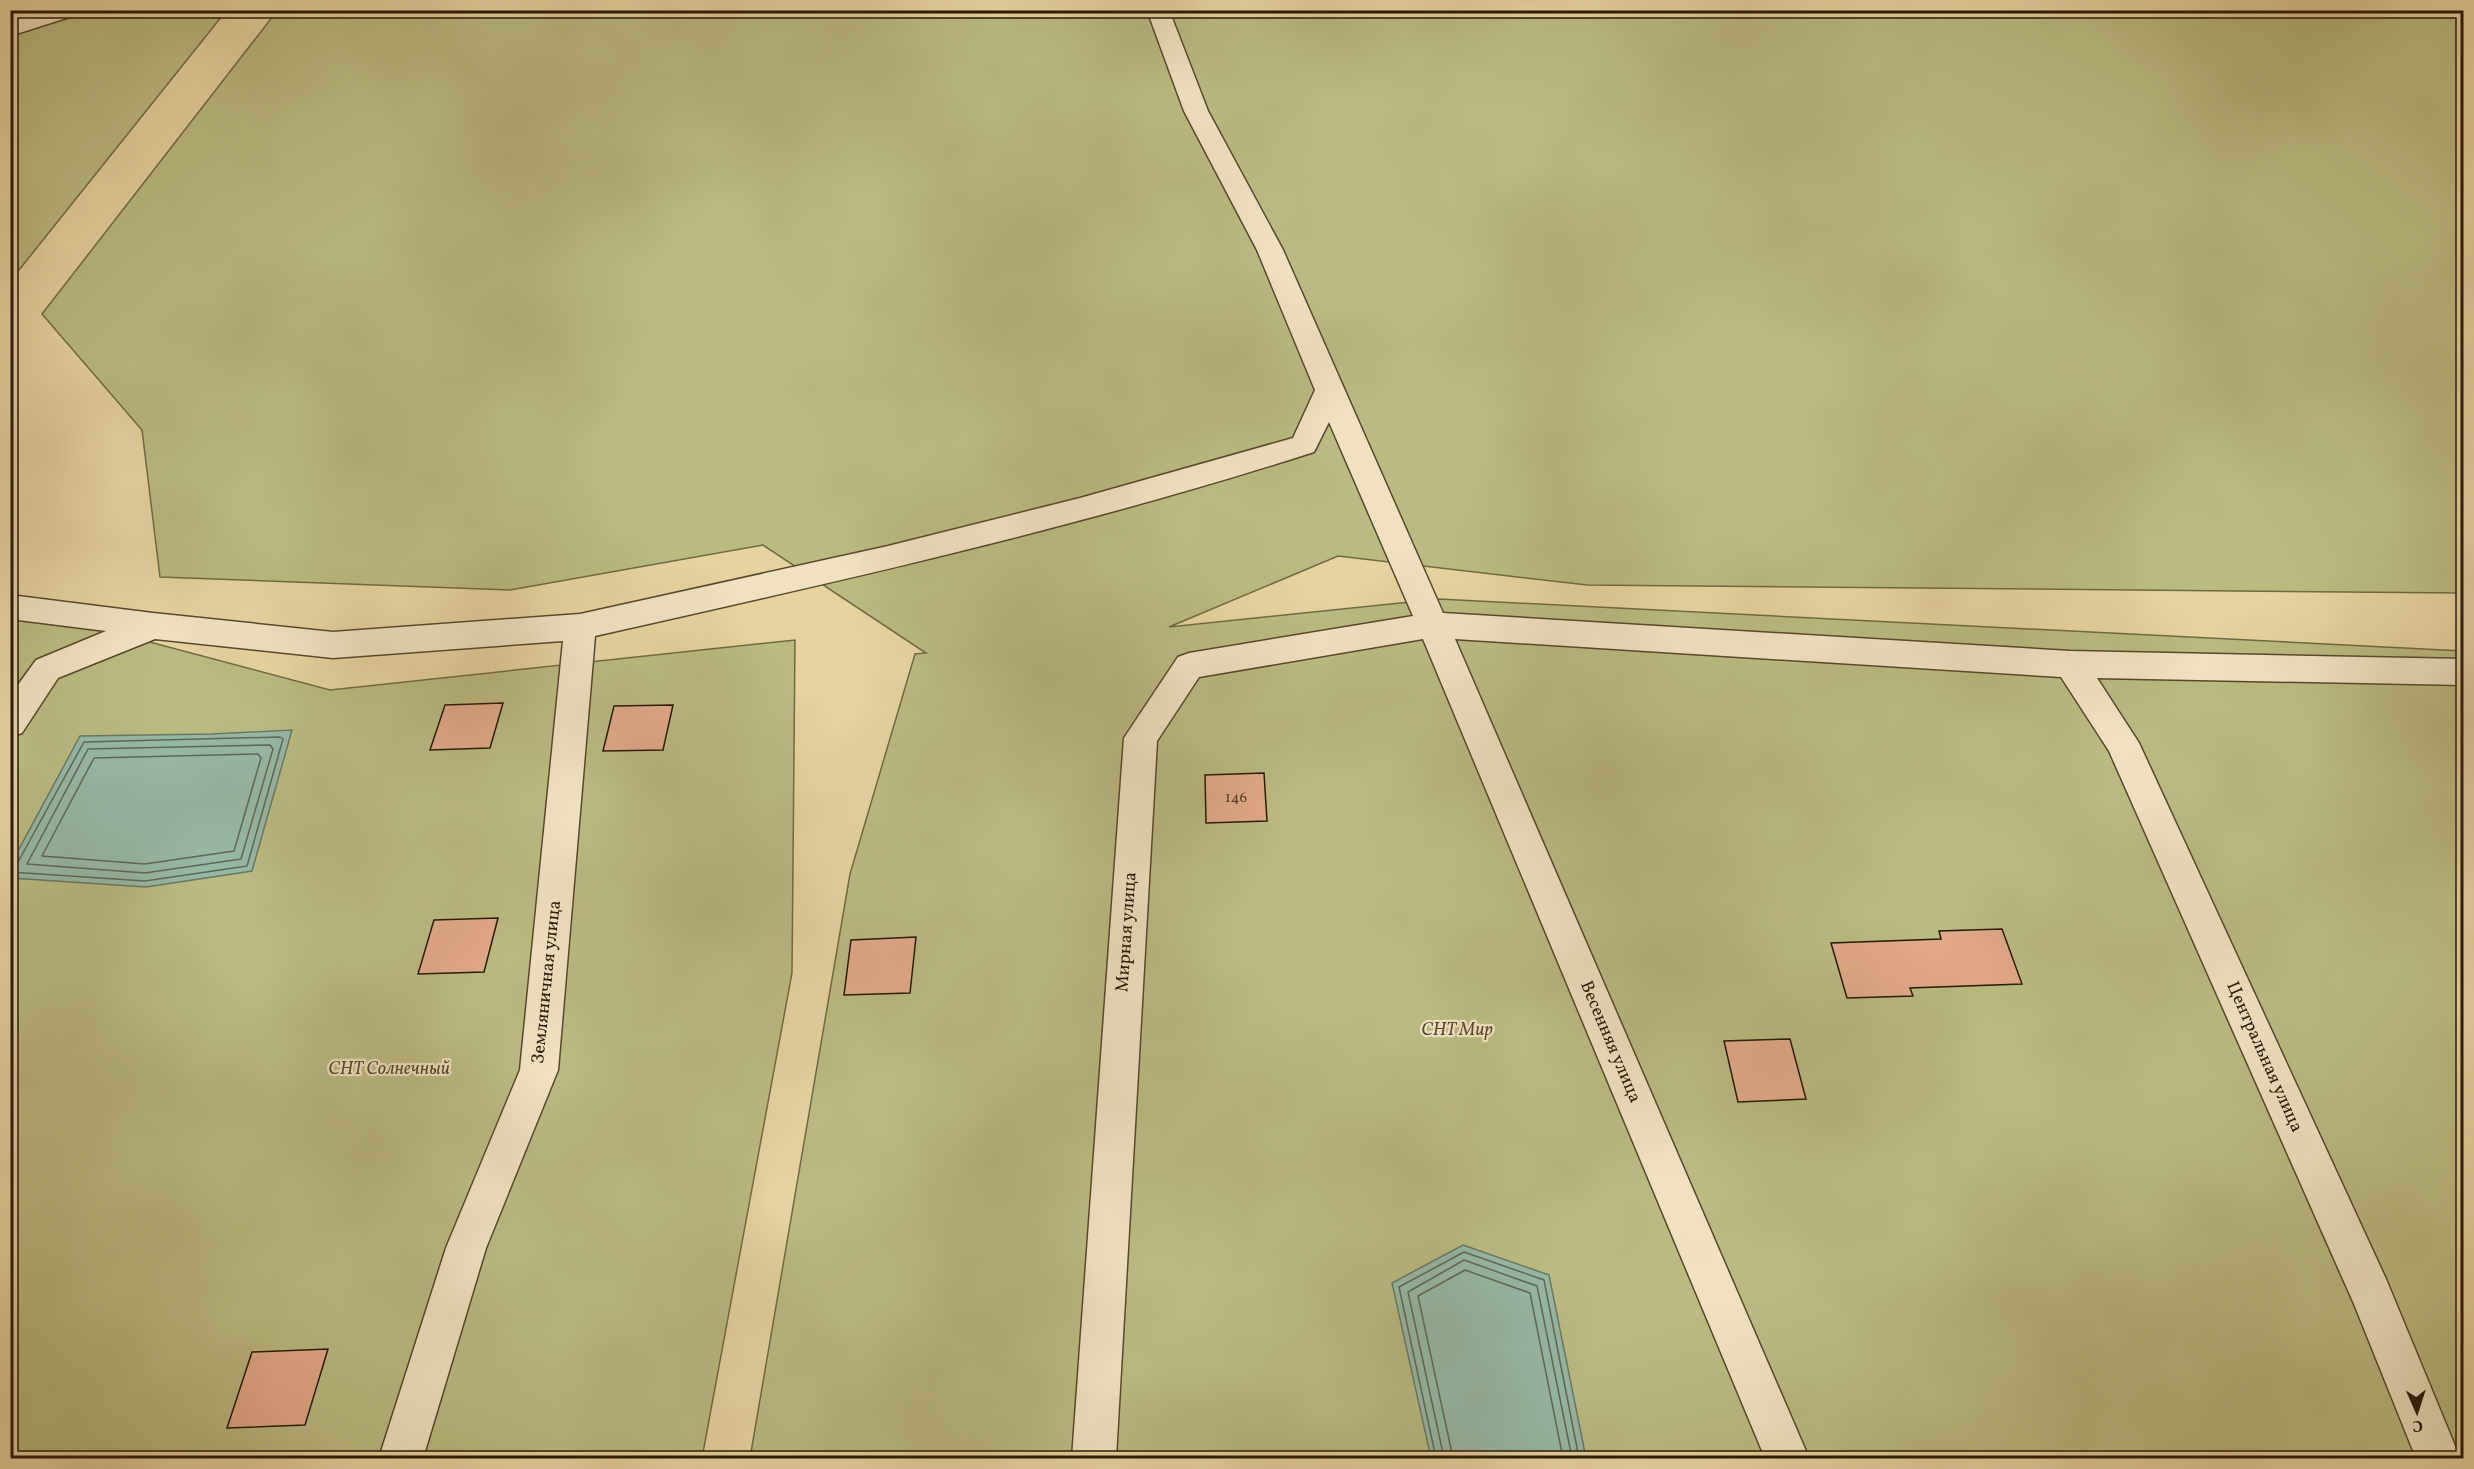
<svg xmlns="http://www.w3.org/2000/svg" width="2474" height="1469" font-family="Vollkorn,serif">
	<rect width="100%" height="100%" fill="#e6d3a0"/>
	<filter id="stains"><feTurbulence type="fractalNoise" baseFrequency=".00333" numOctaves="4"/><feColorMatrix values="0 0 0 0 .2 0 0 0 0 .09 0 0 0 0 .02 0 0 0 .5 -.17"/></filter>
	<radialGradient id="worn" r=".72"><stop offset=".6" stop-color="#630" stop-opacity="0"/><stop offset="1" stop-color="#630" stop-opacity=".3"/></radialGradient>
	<g fill="#b9bb81" stroke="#706a44" stroke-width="1.5">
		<path d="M11 11H226L11 280Z"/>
		<path d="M277 11H2463V593L1587 585 1338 556 1169 627 1439 599 2463 651V1458H750L850 874 915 654 926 653 763 545 510 590 160 577 142 430 42 314Z"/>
		<path d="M33 611 330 690 795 640 792 973 702 1458H11L10 612Z"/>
	</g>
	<g fill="#96b8a6" stroke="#6a7866" stroke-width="1.5">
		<path d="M292 730 252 871 146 887 11 878V864L80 736 212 734Z"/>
		<path d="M1463 1245 1549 1275 1586 1458H1431L1392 1283Z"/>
	</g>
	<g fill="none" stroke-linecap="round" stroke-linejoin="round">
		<g stroke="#5f6856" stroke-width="1.5">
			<path d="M270 745 273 749 241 859 145 873 27 864 88 749Z"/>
			<path d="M258 754 261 758 234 851 145 864 42 856 94 758Z"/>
			<path d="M10 865 18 862 84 742 280 737 283 739 247 866 145 881 10 872"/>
			<path d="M1436 1458 1399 1287 1464 1252 1544 1280 1579 1458"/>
			<path d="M1444 1458 1408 1292 1464 1260 1537 1286 1572 1458"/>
			<path d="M1453 1458 1418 1296 1465 1270 1530 1293 1563 1458"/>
		</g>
	</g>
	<g fill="#e1aa8a" stroke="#281906" stroke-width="1.5">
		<path d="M503 703 490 748 430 750 445 705Z"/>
		<path d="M673 705 663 750 603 751 614 706Z"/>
		<path d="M1264 773 1267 821 1206 823 1205 775Z"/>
		<path d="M498 918 484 972 418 974 434 920Z"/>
		<path d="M2002 929 2022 984 1910 988 1913 996 1847 998 1831 943 1941 939 1939 931Z"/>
		<path d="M916 937 910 993 844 995 851 940Z"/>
		<path d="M1790 1039 1806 1099 1738 1102 1724 1041Z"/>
		<path d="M328 1349 305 1425 227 1428 252 1352Z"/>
	</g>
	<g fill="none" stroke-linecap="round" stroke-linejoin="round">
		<defs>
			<g id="minor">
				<path d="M44 10H79L76 15 10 36V22Z"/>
				<path d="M1147 10H1169L1208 111 1283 250 1443 613 2070 651 2464 659V685L2097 678 2139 743 2386 1279 2460 1458H2416L2354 1304 2109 751 2061 677 1455 639 1809 1458H1765L1423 639 1199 677 1157 741 1116 1458H1072L1124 738 1178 657 1189 653 1413 616 1329 422 1314 452C1078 528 836 582 595 636L558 1070 486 1248 423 1458H379L446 1248 520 1070 563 641 333 658 155 639 58 678 22 733 10 737V696L36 660 106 631 10 619V595L153 613 333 632 580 614 888 546 1080 498 1293 438 1315 390 1257 250 1184 111Z"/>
			</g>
		</defs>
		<use href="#minor" stroke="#58482c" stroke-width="3"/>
		<use href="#minor" fill="#efe2c1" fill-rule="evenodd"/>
	</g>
	<g text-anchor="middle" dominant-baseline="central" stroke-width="4.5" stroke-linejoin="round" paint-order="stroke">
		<g font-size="15" fill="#563d27">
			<text x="1236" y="798">146</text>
		</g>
		<g font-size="18" fill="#281906" stroke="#efe2c1">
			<text transform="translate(1127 932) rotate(-86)">Мирная улица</text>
			<text transform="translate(547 982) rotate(-84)">Земляничная улица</text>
			<text transform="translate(1610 1042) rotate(67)">Весенняя улица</text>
			<text transform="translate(2264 1057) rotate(66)">Центральная улица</text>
		</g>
		<g font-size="18" font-style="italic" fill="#544a2b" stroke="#efe2c1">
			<text x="1457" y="1030">СНТ Мир</text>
			<text x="389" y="1069">СНТ Солнечный</text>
		</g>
	</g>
	<rect width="2474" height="1469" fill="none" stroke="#e6d3a0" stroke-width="36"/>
	<rect x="12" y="12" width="2450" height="1445" fill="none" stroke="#281906" stroke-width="3"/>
	<rect x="18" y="18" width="2438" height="1433" fill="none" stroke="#281906" stroke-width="1.5"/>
	<g transform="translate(2417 1412) rotate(177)" stroke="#efe2c1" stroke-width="4.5" paint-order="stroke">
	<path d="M0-4.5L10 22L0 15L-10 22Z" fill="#281906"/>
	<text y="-9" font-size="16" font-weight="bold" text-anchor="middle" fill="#281906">С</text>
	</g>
	<rect width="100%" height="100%" filter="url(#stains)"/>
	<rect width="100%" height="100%" fill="url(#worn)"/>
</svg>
